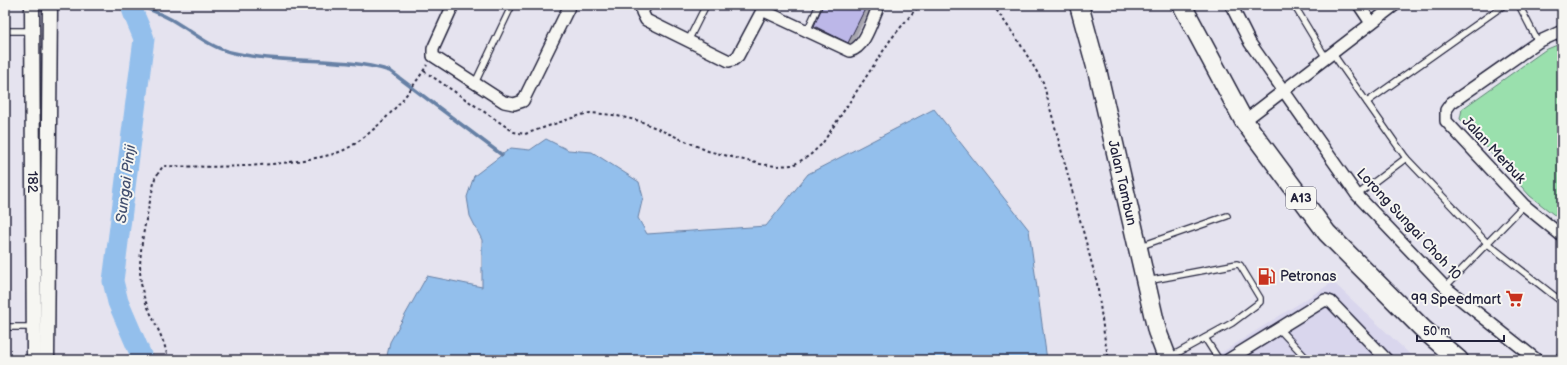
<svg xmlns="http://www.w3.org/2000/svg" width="1567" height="365" font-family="'Balsamiq Sans',sans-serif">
	<defs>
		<filter id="shadow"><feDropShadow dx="2.5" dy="4.5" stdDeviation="0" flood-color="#0004"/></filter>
	</defs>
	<rect width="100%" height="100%" fill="#e5e3ef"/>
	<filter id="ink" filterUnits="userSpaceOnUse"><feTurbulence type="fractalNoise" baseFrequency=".025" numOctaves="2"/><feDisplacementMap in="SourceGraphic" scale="8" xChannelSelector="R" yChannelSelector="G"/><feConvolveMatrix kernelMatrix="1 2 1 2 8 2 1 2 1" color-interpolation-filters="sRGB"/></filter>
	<g filter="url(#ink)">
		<path fill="#d9d6ed" d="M1333 282 1416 360H1210Z"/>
		<path fill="#9ae0ad" stroke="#5e8174" d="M1562 43V221L1530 196 1460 119 1462 109 1545 50Z"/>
		<path fill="#93bfec" stroke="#6680a5" d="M934 109 1029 230 1047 360H386L390 342 427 276 482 287V240L470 216 467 197 474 176 511 148 530 150 546 139 568 150 592 152 639 182 643 197 638 218 647 234 766 226 808 174Z"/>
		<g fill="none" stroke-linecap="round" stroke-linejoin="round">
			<path stroke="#6680a5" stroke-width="3.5" d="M138 5C151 10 165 15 177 23 194 33 210 47 230 52 283 65 338 55 390 71L502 155"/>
			<path stroke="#93bfec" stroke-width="21" d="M131 5C134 17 140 27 144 39L113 281 118 302 143 360"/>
		</g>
		<path fill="#bcb7e8" stroke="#22223b" filter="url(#shadow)" d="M823 5H867L848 43 814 26Z"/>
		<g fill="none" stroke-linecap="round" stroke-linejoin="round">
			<defs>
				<g id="service">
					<path d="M1294 5 1326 58"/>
					<path d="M1519 5 1538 42"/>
					<path d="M5 31H31"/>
					<path d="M807 31 819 5"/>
					<path d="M688 41 706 5"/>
					<path d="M1333 54 1406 158 1488 244 1562 302"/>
					<path d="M475 83 512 5"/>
					<path d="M1367 102 1504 5"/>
					<path d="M1357 195 1406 158"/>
					<path d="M1141 246 1227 216"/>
					<path d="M1147 281 1237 264 1240 265 1260 298V302L1232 323 1170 357"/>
					<path d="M1445 287 1524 205"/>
					<path d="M5 327H33"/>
					<path d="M1280 330 1308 360"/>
					<path d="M1205 338 1219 360"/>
				</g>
				<g id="minor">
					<path d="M453 5 433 49V56L504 102 514 104 523 101 570 5"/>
					<path d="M646 5 642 12 646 20 729 61 733 60 738 56 765 5"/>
					<path d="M1231 5 1250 43 1357 195 1445 287 1537 360"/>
					<path d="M1359 5 1371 23"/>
					<path d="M762 10 850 51C866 47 872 19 879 5"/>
					<path d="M1562 31 1538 42 1451 103 1446 110V121L1524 205 1562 236"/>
					<path d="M1244 121 1395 5"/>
					<path d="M1228 360 1325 300 1331 302 1387 360"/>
					<path d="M1561 360 1562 358"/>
				</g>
				<g id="tertiary">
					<path id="s1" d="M32 5 34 360"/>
					<path d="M47 360 50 5"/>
				</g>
				<g id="primary">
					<path id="s2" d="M1079 5 1098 74 1157 331 1168 360"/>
					<path d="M1182 5 1244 121 1327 233 1423 329 1459 360"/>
				</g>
			</defs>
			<use href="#service" stroke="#22223b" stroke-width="8"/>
			<use href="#minor" stroke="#22223b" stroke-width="14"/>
			<use href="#tertiary" stroke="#22223b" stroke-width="17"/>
			<use href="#primary" stroke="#22223b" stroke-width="21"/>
			<g stroke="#22223b" stroke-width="2" stroke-dasharray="3 3" stroke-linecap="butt">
				<path d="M993 5 1019 42 1043 82 1097 283 1105 341 1109 360"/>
				<path d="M424 71 514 132 525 134 581 115 590 113 613 115 640 121 708 151 760 164 776 166 793 165 809 156 822 144 891 39 915 10 922 5"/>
				<path d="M168 360C165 338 151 318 144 297 133 261 148 214 155 178L163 166C211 167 256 168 303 160 321 157 338 155 353 145 383 125 408 96 427 65"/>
			</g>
			<use href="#service" stroke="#f6f6f2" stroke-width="5.5"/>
			<use href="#minor" stroke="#f6f6f2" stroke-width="11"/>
			<use href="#tertiary" stroke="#f6f6f2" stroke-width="14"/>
			<use href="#primary" stroke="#f6f6f2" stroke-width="18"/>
		</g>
	</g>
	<defs>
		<symbol id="fuel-bare" viewBox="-9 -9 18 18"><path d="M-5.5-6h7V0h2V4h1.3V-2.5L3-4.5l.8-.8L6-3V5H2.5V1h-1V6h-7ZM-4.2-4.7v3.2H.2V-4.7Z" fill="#c8321e" stroke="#f6f6f2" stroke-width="2.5" paint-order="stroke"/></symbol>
		<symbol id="supermarket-bare" viewBox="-9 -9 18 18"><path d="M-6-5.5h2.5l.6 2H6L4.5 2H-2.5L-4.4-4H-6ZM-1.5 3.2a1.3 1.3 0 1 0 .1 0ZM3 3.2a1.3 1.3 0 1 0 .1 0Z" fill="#c8321e" stroke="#f6f6f2" stroke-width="2.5" paint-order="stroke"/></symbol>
	</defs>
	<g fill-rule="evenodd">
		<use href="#fuel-bare" x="1254" y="264" width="25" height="25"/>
		<use href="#supermarket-bare" x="1502" y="286" width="25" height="25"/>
	</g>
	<g text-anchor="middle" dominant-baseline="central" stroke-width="4" stroke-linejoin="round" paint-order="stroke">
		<rect fill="#f6f6f2" stroke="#626272" stroke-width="1" x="1286" y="187" width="30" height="22" rx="3"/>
		<g font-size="13" font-weight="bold" fill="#22223b">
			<text x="1301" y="198">A13</text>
		</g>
		<g font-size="14" fill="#22223b" stroke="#f6f6f2">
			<text transform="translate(1494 150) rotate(47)">Jalan Merbuk</text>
			<text stroke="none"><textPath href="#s1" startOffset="177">182</textPath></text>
			<text stroke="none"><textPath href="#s2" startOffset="183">Jalan Tambun</textPath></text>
			<text transform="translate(1409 224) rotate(47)">Lorong Sungai Choh 10</text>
		</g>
		<g font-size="14" fill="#22223b" stroke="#f6f6f2" text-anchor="start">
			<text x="1280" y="276">Petronas</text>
			<text x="1501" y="299" text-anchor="end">99 Speedmart</text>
		</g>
		<g font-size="15" font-style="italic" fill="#445170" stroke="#f6f6f2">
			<text transform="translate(126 184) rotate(-83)">Sungai Pinji</text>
		</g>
	</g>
	<rect width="1567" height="365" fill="none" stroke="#f6f6f2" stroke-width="20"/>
	<rect x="10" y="10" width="1547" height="345" fill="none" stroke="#22223b" stroke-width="1.5" filter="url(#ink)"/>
	<path d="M1417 335v6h87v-6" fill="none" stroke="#22223b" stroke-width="2"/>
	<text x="1423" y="335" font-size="12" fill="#22223b" stroke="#f6f6f2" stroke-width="3" paint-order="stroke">50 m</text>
</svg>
